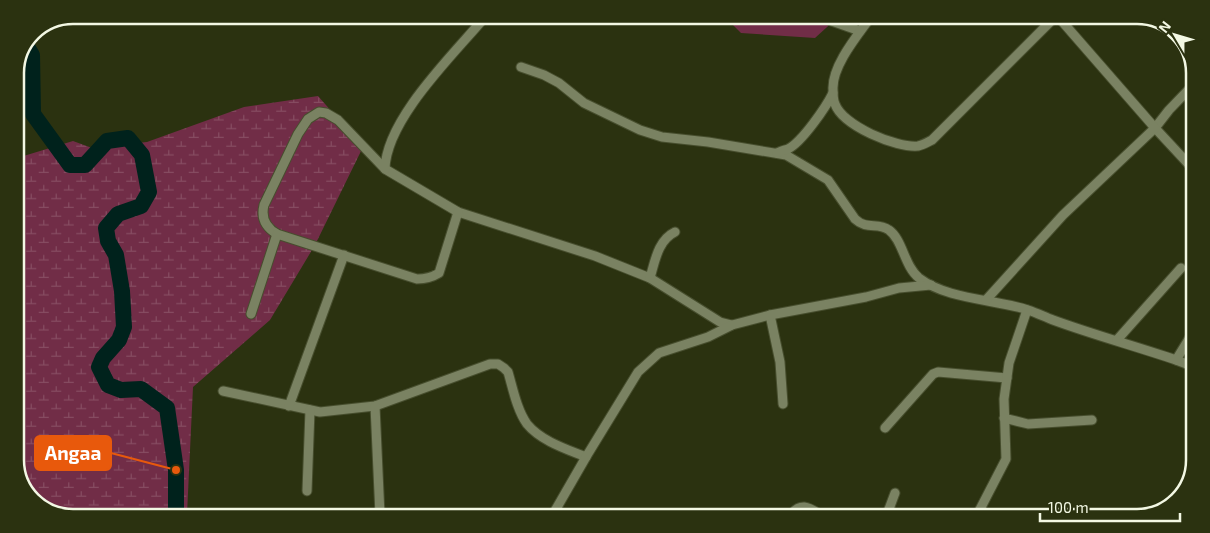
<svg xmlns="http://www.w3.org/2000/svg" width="1210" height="533" font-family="'Exo 2',sans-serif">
	<defs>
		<pattern id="wetland-marsh" width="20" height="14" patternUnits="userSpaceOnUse" patternTransform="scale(1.25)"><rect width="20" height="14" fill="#712d47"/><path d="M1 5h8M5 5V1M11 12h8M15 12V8" fill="none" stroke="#864c61"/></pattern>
	</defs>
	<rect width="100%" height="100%" fill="#2b3210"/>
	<path fill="#712d47" d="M726 18H837L815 38 741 33Z"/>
	<path fill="url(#wetland-marsh)" d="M318 96 363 147 315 245 270 320 193 387 187 514H50L27 495 15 465V163L17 158 73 141 92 148 147 142 244 107Z"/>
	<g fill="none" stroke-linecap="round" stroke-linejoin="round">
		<path stroke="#00221c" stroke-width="16" d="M26 45 32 55 33 114 70 165H85L107 141 128 138 142 155 149 192 141 206 118 214 106 228 108 241 116 255 122 291 124 327 119 340 103 358 99 367 108 385 121 390 141 389 167 408 176 470V514"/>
		<defs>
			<g id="street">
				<path d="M485 17C454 54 386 119 385 169L458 212 595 256 650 278 720 322 732 325"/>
				<path d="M823 18 860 31"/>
				<path d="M870 18C857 36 832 66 833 89 833 93 833 100 835 104 843 126 896 148 918 146 923 145 928 142 932 140L1053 19"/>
				<path d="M521 67 544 75 559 83 584 103 640 130 662 137 708 142 786 155 828 180 855 219C868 231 877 221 889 230 903 240 904 266 919 278 948 300 995 299 1028 310 1037 313 1045 317 1053 320 1094 335 1135 346 1176 360L1192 366"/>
				<path d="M777 153C780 151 784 150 788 149 802 142 826 107 833 93"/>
				<path d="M385 169 338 120 326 113 319 112 308 119 298 134 264 205C261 217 265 227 277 234L417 279C425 279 431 278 439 273L458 212"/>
				<path d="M1194 170 1155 128 1169 110 1195 83"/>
				<path d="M650 278C655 261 658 240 675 232"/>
				<path d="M986 300 1063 215 1155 128 1060 19"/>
				<path d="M251 314 277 234"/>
				<path d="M770 315 780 362 783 404"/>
				<path d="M1117 340 1181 268"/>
				<path d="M1176 360 1192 334"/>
				<path d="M223 391 320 412 375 406 490 364H498L504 368 508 372C513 389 517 410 527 424 541 441 566 449 586 457"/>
				<path d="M289 406 344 255"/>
				<path d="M375 406 380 515"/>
				<path d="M1004 418 1028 424 1092 420"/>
				<path d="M885 428 933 374 938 372 1007 378"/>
				<path d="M307 491 310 410"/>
				<path d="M552 516 586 457 638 372 659 353 708 337 732 325 770 315 866 297 899 288 931 285"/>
				<path d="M789 517C801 500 810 508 824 517"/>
				<path d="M886 517 895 493"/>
				<path d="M976 517 1006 459 1004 399 1009 363 1027 310"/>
			</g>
		</defs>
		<use href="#street" stroke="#474e2e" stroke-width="11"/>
		<use href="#street" stroke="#7a8262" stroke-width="9"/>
	</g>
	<path d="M0 0H1210V533H0ZM73 24H1137A49 49 0 0 1 1186 73V460A49 49 0 0 1 1137 509H73A49 49 0 0 1 24 460V73A49 49 0 0 1 73 24Z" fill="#2b3210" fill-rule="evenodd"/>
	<path fill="none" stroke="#f3f8e4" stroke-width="2.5" d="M73 24H1137A49 49 0 0 1 1186 73V460A49 49 0 0 1 1137 509H73A49 49 0 0 1 24 460V73A49 49 0 0 1 73 24Z"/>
	<path fill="none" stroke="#e8590c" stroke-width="2" d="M176 470L111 453"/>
	<circle fill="#e8590c" stroke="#2b3210" stroke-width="2" cx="176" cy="470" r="5"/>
	<rect fill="#e8590c" stroke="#e8590c" stroke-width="2" x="35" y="436" width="76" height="34" rx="5"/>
	<g font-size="19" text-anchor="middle" font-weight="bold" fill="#fff">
		<text x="73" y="460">Angaa</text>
	</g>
	<g transform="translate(1175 35) rotate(308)" stroke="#2b3210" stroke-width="4" paint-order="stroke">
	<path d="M0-4L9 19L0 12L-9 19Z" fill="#f3f8e4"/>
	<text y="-8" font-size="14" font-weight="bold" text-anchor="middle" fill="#f3f8e4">N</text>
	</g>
	<path d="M1040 513v8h140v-8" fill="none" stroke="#f3f8e4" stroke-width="2.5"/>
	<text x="1048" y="513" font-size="15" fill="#f3f8e4" stroke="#2b3210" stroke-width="4" paint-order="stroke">100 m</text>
</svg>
